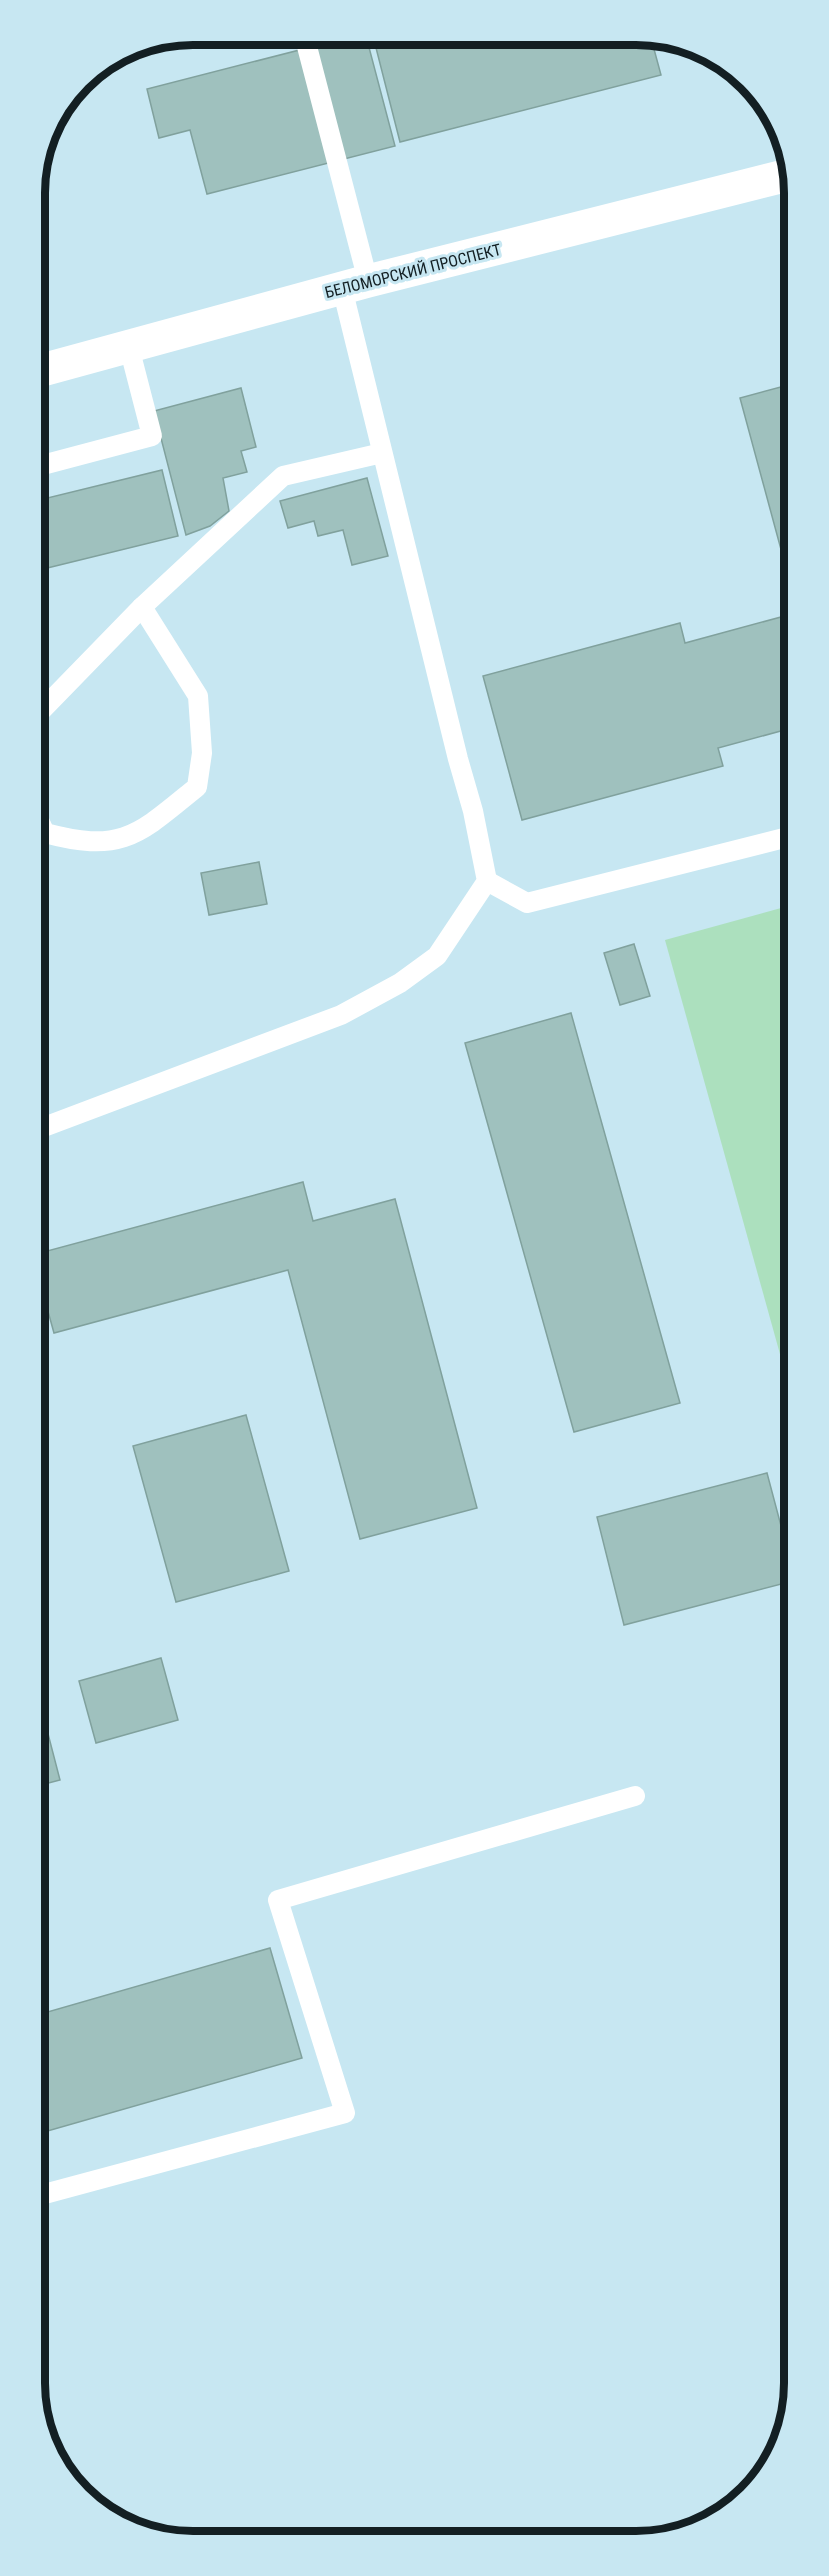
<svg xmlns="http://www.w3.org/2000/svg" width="829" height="2576" font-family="'Roboto Condensed',sans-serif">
	<rect width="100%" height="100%" fill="#c7e7f2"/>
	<path fill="#ace0be" d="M792 905 793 1401 665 940Z"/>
	<g fill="#9fc1be" stroke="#80a19d" stroke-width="1.5">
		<path d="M354 36H366L395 146 207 194 190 130 159 138 147 89Z"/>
		<path d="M373 36 651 38 661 75 400 142Z"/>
		<path d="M792 384V590L740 398Z"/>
		<path d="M241 388 256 447 241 451 247 472 223 478 229 511 210 526 186 535 154 411Z"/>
		<path d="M162 470 178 536 35 571V501Z"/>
		<path d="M367 478 388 556 352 565 343 530 318 536 314 521 288 528 280 501Z"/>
		<path d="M792 614V728L718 748 723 766 522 820 483 676 680 623 685 643Z"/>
		<path d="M259 862 267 904 209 915 201 873Z"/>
		<path d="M634 944 650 996 620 1005 604 953Z"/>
		<path d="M571 1013 680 1403 574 1432 465 1043Z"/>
		<path d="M303 1182 313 1221 395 1199 477 1508 360 1539 288 1270 54 1333 36 1268V1254Z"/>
		<path d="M246 1415 289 1571 176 1602 133 1446Z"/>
		<path d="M767 1473 793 1571V1581L624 1625 597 1517Z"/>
		<path d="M161 1658 178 1720 96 1743 79 1681Z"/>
		<path d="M37 1699H39L60 1780 37 1786Z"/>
		<path d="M270 1948 302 2058 37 2134V2015Z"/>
	</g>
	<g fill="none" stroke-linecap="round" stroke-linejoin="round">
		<g stroke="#fff" stroke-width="20">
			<path d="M304 35 368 281"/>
			<path d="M35 467 152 436 129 347"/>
			<path d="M35 717 142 607 283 476 382 453"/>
			<path d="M36 814 45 833C123 854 139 834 197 787L202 753 198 696 142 607"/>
			<path d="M487 881 527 903 792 836"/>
			<path d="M36 1130 341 1015 400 983 437 956 487 881 473 811 458 759 342 288"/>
			<path d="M37 2196 345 2113 278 1900 635 1796"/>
		</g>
		<path stroke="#fff" stroke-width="33" d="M35 372 368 281 792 174"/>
	</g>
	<g text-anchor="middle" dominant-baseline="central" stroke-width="6" stroke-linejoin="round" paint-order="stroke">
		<g font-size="16" fill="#131f23" stroke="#c7e7f2">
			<text transform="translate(413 271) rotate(-14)">БЕЛОМОРСКИЙ ПРОСПЕКТ</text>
		</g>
	</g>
	<path d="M0 0H829V2576H0ZM193 45H636A148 148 0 0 1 784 193V2383A148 148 0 0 1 636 2531H193A148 148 0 0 1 45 2383V193A148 148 0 0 1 193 45Z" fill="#c7e7f2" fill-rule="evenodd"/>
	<path fill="none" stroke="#131f23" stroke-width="8" d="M193 45H636A148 148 0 0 1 784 193V2383A148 148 0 0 1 636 2531H193A148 148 0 0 1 45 2383V193A148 148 0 0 1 193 45Z"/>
</svg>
